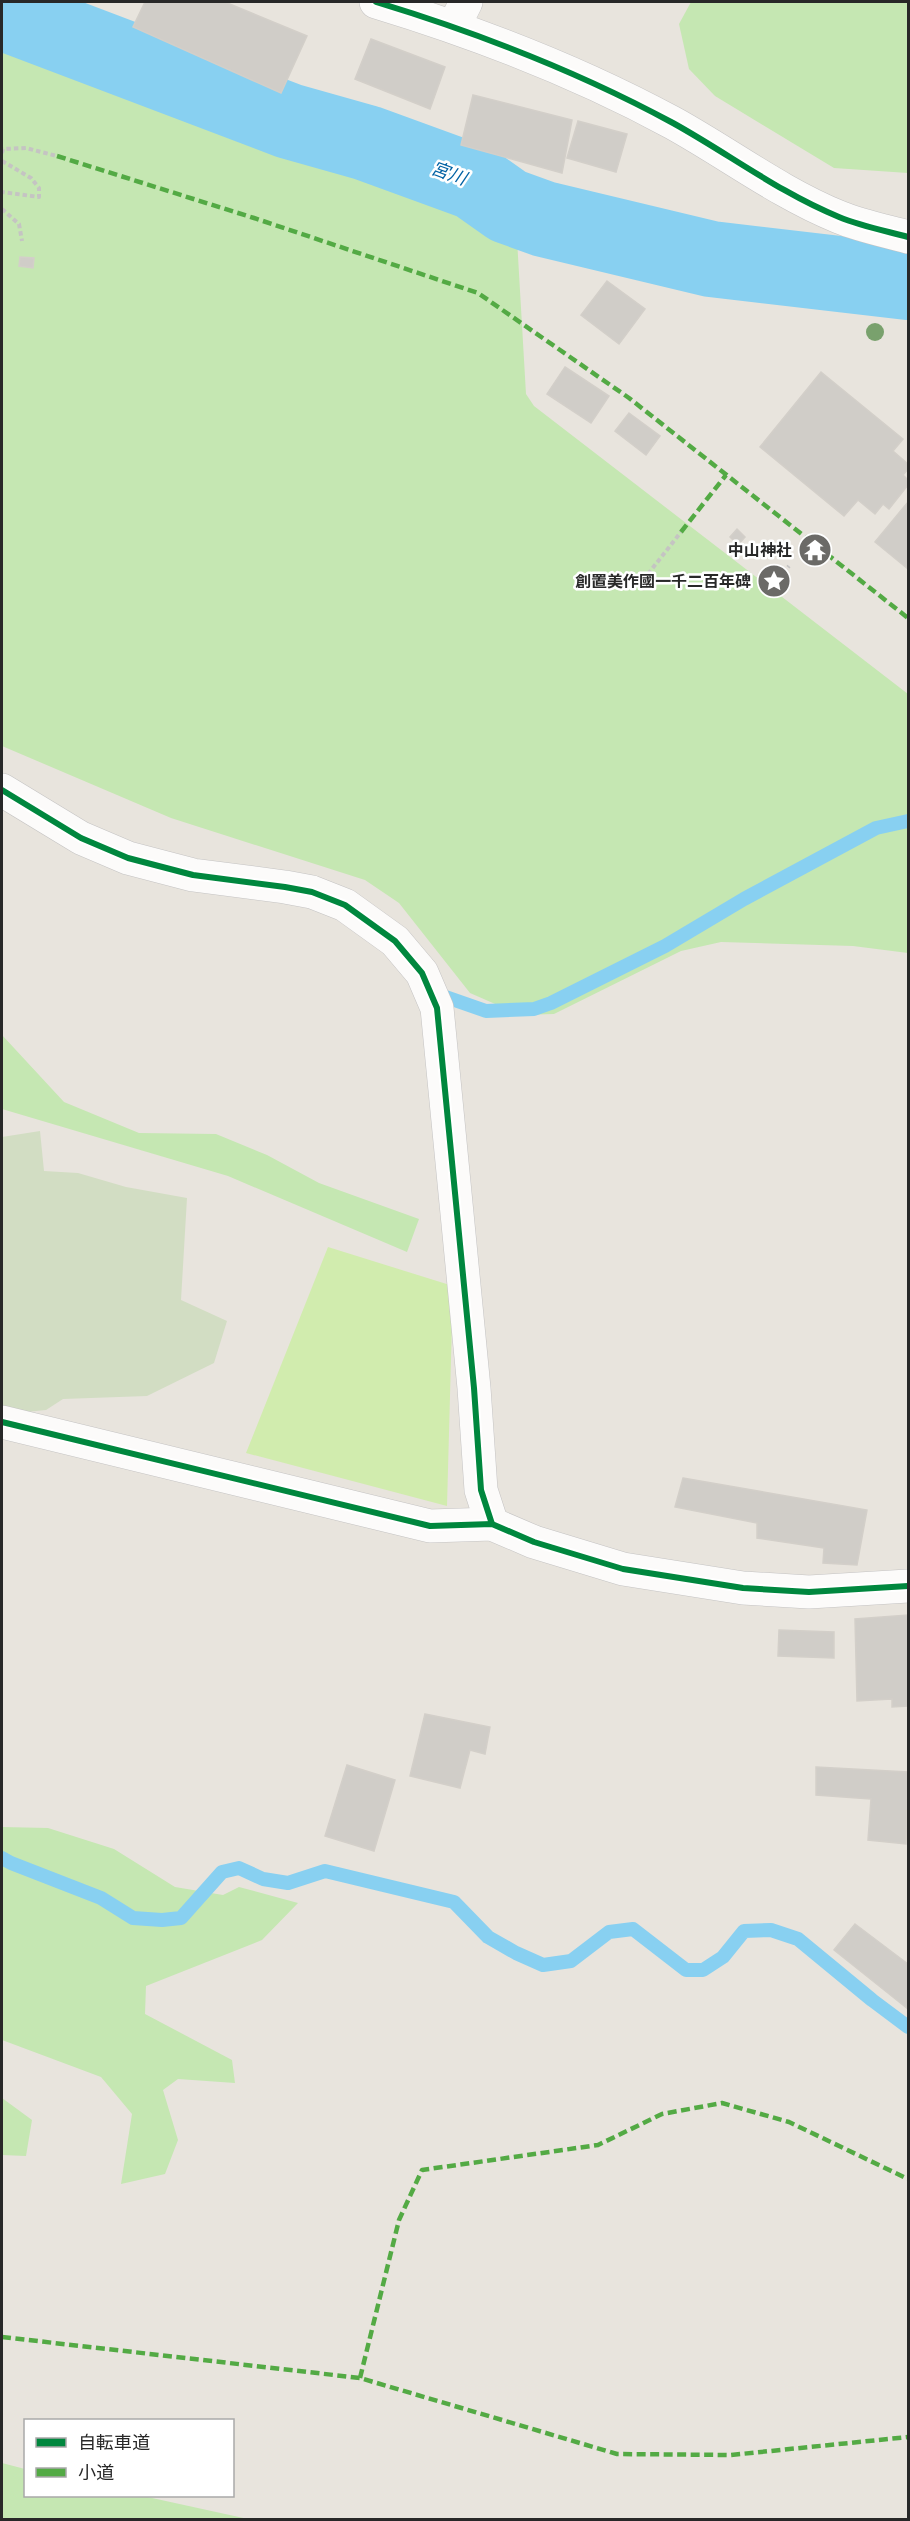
<svg xmlns="http://www.w3.org/2000/svg" width="910" height="2521" font-family="Raleway,'Noto Sans JP',sans-serif">
	<rect width="100%" height="100%" fill="#e8e4dd"/>
	<g fill="#c5e7b2">
		<path d="M691 2H908V173L834 168 715 96 689 69 679 24Z"/>
		<path d="M2 27 219 112 467 196C486 207 506 219 517 239L526 394 534 406 908 694V953L853 946 721 942 681 951 554 1014 520 1015 470 993 399 903 365 880 171 818 2 746Z"/>
		<path d="M2 1035 64 1102 139 1133 216 1134 267 1155 319 1183 419 1219 407 1252 228 1176 2 1109Z"/>
		<path d="M2 1827 48 1828 114 1849 175 1887 223 1895 239 1887 298 1903 262 1940 146 1986 145 2014 232 2060 235 2083 178 2079 163 2090 178 2140 165 2174 121 2184 132 2114 101 2077 2 2040Z"/>
		<path d="M2 2098 32 2120 26 2156 2 2155Z"/>
		<path d="M2 2463 25 2469 26 2496H143L248 2519H2Z"/>
	</g>
	<path fill="#d2ddc3" d="M40 1131 44 1171 78 1173 126 1187 187 1198 181 1300 227 1321 214 1363 147 1396 63 1399 46 1410 16 1413 2 1407V1137Z"/>
	<path fill="#d1ecae" d="M328 1247 453 1286 447 1506 246 1453Z"/>
	<g fill="none" stroke-linecap="round" stroke-linejoin="round">
		<g stroke="#88d0f1" stroke-width="14">
			<path d="M443 996 486 1011 534 1009 551 1003 665 946 744 899 876 828 908 821"/>
			<path d="M2 1858 11 1863 101 1898 133 1918 162 1920 181 1918 222 1872 239 1868 263 1879 288 1883 325 1871 454 1902 488 1937 516 1953 543 1965 571 1961 609 1932 633 1929 686 1970H703L723 1957 744 1931 771 1930 798 1939 872 2000 908 2027"/>
		</g>
		<path stroke="#88d0f1" stroke-width="76" d="M2 12 289 121 367 143 474 182 508 206 544 219 711 259 908 282"/>
	</g>
	<g fill="#d0cdc8" stroke="#d3cfc9" stroke-width="1.5">
		<path d="M145 2H225L307 36 281 93 133 27Z"/>
		<path d="M371 39 445 67 430 109 355 79Z"/>
		<path d="M473 95 572 120 562 173 461 145Z"/>
		<path d="M578 121 627 134 616 172 567 158Z"/>
		<path d="M20 257 34 258 33 268 19 266Z"/>
		<path d="M607 281 645 309 619 344 581 315Z"/>
		<path d="M565 367 609 396 591 423 547 394Z"/>
		<path d="M821 372 903 439 893 451 908 464V469L903 475 908 480V485L889 509 883 504 875 514 858 500 844 516 760 447Z"/>
		<path d="M629 413 660 436 646 455 615 431Z"/>
		<path d="M908 502V569L875 542Z"/>
		<path d="M737 529 745 537 738 545 730 537Z"/>
		<path d="M640 572 650 580 643 590 633 581Z"/>
		<path d="M683 1478 867 1510 857 1565 823 1563 824 1548 757 1538V1523L675 1507Z"/>
		<path d="M908 1615V1706L892 1707V1699L857 1701 855 1619Z"/>
		<path d="M779 1630 834 1632V1658L778 1656Z"/>
		<path d="M425 1714 490 1727 485 1754 470 1750 460 1788 410 1776Z"/>
		<path d="M347 1765 395 1780 374 1851 325 1836Z"/>
		<path d="M816 1767 908 1772 906 1844 868 1840 871 1799 816 1795Z"/>
		<path d="M855 1924 908 1964V2009L834 1950Z"/>
	</g>
	<g fill="none" stroke-linecap="round" stroke-linejoin="round">
		<defs>
			<g id="minor">
				<path d="M376 2C478 33 579 72 673 123 729 154 780 193 839 217 861 226 886 231 908 237"/>
				<path d="M454 26 466 2"/>
				<path d="M2 790 81 838 128 858 193 875 285 887 312 892 345 905 395 941 422 973 437 1008 474 1388 481 1490 492 1524"/>
				<path d="M2 1422 430 1526 492 1524 534 1542 623 1569 743 1588 809 1592 908 1586"/>
			</g>
		</defs>
		<use href="#minor" stroke="#c4c3c3" stroke-width="34"/>
		<g stroke="#c5c4c3" stroke-width="4" stroke-dasharray="4.5 3" stroke-linecap="butt">
			<path d="M2 153 3 149 26 148 57 156"/>
			<path d="M2 161 31 178 39 188V197L2 192"/>
			<path d="M2 209 19 224 22 241"/>
			<path d="M783 573 789 566"/>
			<path d="M648 574 681 532"/>
		</g>
		<use href="#minor" stroke="#fcfbfa" stroke-width="33"/>
		<g stroke="#53aa44" stroke-width="4.5" stroke-dasharray="9 4.5" stroke-linecap="butt">
			<path d="M57 156 254 218 478 293 629 398 908 618"/>
			<path d="M681 532 726 475"/>
			<path d="M2 2337 360 2378 617 2454 731 2455 908 2437"/>
			<path d="M360 2378 399 2220 422 2170 598 2145 662 2114 722 2103 789 2122 908 2179"/>
		</g>
		<defs>
			<g id="cycleway">
				<path d="M376 2C478 33 579 72 673 123 729 154 780 193 839 217 861 226 886 231 908 237"/>
				<path d="M2 790 81 838 128 858 193 875 285 887 312 892 345 905 395 941 422 973 437 1008 474 1388 481 1490 492 1524"/>
				<path d="M2 1422 430 1526 492 1524 534 1542 623 1569 743 1588 809 1592 908 1586"/>
			</g>
		</defs>
		<use href="#cycleway" stroke="#fff" stroke-width="10"/>
		<use href="#cycleway" stroke="#00873e" stroke-width="6"/>
	</g>
	<circle fill="#79a16d" cx="875" cy="332" r="9"/>
	<defs>
		<symbol id="temple-disc" viewBox="-11 -11 22 22"><circle r="9.5" fill="#6b6a67" stroke="#fff"/><path d="M0-6L5-2H3V0L6.5 2.5H4V6H1.5V3h-3V6H-4V2.5H-6.5L-3 0V-2H-5Z" fill="#fff"/></symbol>
		<symbol id="sight-disc" viewBox="-11 -11 22 22"><circle r="9.5" fill="#6b6a67" stroke="#fff"/><path d="M0-6L1.8-2.2L6-1.7L2.9 1.2L3.7 5.4L0 3.3L-3.7 5.4L-2.9 1.2L-6-1.7L-1.8-2.2Z" fill="#fff"/></symbol>
	</defs>
	<g fill-rule="evenodd">
		<use href="#temple-disc" x="796" y="531" width="38" height="38"/>
		<use href="#sight-disc" x="755" y="562" width="38" height="38"/>
	</g>
	<g text-anchor="middle" dominant-baseline="central" stroke-width="5" stroke-linejoin="round" paint-order="stroke">
		<g font-size="16" font-weight="bold" fill="#282828" stroke="#fff" text-anchor="end">
			<text x="792" y="550">中山神社</text>
			<text x="751" y="581">創置美作國一千二百年碑</text>
		</g>
		<g font-size="18" font-style="italic" fill="#0062a4" stroke="#fff">
			<text transform="translate(449 173) rotate(20)">宮川</text>
		</g>
	</g>
	<rect width="910" height="2521" fill="none" stroke="#282828" stroke-width="6"/>
	<rect x="24" y="2419" width="210" height="78" fill="#ffffff" stroke="#a9a9a9" stroke-width="1.5"/>
	<rect x="36" y="2438" width="30" height="9" fill="#00873e" stroke="#a9a9a9" stroke-width="1.5"/>
	<text x="78" y="2449" font-size="18" fill="#282828">自転車道</text>
	<rect x="36" y="2468" width="30" height="9" fill="#53aa44" stroke="#a9a9a9" stroke-width="1.5"/>
	<text x="78" y="2479" font-size="18" fill="#282828">小道</text>
</svg>
